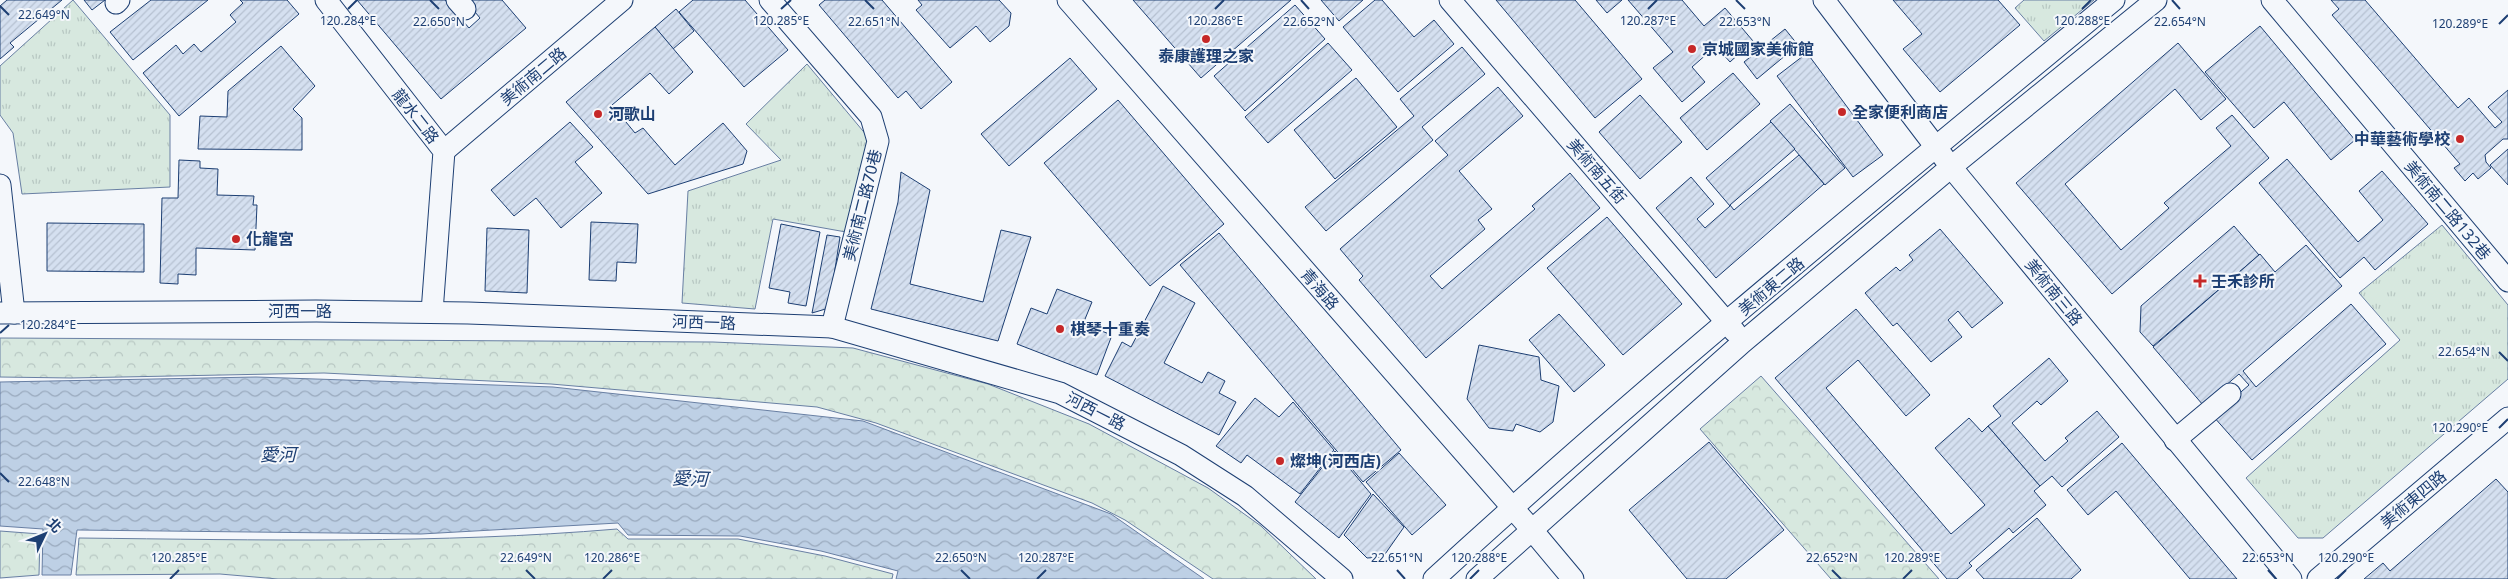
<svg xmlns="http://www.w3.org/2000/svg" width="2508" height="579" font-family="'Noto Sans','Noto Sans TC',sans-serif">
	<defs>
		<pattern id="grass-tufts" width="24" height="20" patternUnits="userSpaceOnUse" patternTransform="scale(1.25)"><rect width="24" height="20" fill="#d7e8df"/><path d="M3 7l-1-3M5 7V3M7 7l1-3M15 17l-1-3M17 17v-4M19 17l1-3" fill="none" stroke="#b8c8c3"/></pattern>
		<pattern id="park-crowns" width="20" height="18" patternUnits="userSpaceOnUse" patternTransform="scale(1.25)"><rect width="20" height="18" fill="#d7e8df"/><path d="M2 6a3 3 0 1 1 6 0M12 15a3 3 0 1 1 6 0" fill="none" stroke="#b8c8c3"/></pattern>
		<pattern id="water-waves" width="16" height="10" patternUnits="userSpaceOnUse" patternTransform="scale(1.25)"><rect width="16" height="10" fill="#bed0e5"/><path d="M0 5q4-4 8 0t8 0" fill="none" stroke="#9aaabe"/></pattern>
		<pattern id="building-hatch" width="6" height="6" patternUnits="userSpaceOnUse" patternTransform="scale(1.25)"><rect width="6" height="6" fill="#d5e0f0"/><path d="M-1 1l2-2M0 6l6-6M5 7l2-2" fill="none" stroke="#b6c1d1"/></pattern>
	</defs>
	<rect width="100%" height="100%" fill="#f4f7fb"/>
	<g fill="url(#grass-tufts)" stroke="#687fa3">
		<path d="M73 0 170 115V187L22 194 13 133 0 115V66Z"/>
		<path d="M2024 0H2094L2044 41 2015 8Z"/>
		<path d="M807 64 868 137 869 154 846 232 773 219 755 309 682 303 688 191 781 160 746 124Z"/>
		<path d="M2442 225 2508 305V379L2323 538H2298L2246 478 2400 340 2359 293Z"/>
	</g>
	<g fill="url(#park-crowns)" stroke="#687fa3">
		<path d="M0 338 713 342 853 348 988 384 1089 424 1208 488 1261 526 1316 579H1213L1125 520 1092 503 876 423 817 407 551 384 324 373 71 378 0 377Z"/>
		<path d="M1761 376 1939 579H1831L1700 429Z"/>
		<path d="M617 529 628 539H738L825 556 893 574 892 579H278L220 574 76 575 79 538C259 540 439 544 617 529Z"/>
		<path d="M0 531 40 534 39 575 0 578Z"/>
	</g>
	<path fill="url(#water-waves)" stroke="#687fa3" d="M256 377 553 387 863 421 1111 514 1204 579H896L898 571 821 551 740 536 628 535 618 523 421 534 77 530 71 575H42L43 529 0 526V382Z"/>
	<g fill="url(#building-hatch)" stroke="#1d3f73">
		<path d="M7 0H62L10 43 14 47 0 59V6Z"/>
		<path d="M84 0H105L92 10Z"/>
		<path d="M151 0H208L133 60 110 32Z"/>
		<path d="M240 0H287L299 14 179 116 143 73 176 45 183 54 194 44 201 52 236 22 230 15 243 3Z"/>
		<path d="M357 0H445L469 28 480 18 465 0H502L526 28 441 99Z"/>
		<path d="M693 0H745L788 50 744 87 679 12Z"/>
		<path d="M825 0H882L952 82 921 109 906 91 898 98 819 5Z"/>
		<path d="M918 0H999L1011 13 1009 26 990 42 976 26 950 48 916 10 922 5Z"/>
		<path d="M1133 0H1291L1201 78Z"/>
		<path d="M1321 0H1363L1339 21Z"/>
		<path d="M1375 0H1382L1414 37 1434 20 1454 44 1398 92 1343 27Z"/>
		<path d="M1496 0H1575L1642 79 1595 118Z"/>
		<path d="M1596 0H1622L1607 13Z"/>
		<path d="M1628 0H1682L1704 26 1725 8 1753 41 1730 62 1716 46 1692 67 1705 82 1682 102 1653 68 1673 52Z"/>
		<path d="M1893 0H1998L2020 25 1940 92 1903 49 1922 34Z"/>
		<path d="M2331 0H2365L2458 108 2469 98 2495 128 2502 122 2488 107 2508 90V139H2503L2485 155 2486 162 2491 168 2478 179 2473 173 2465 181 2454 168 2460 164 2332 15 2339 9Z"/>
		<path d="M1295 5 1325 39 1245 111 1214 76Z"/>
		<path d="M676 9 694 31 673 49 655 27Z"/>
		<path d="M2260 26 2355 140 2331 160 2284 102 2254 128 2205 72Z"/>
		<path d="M655 27 693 72 669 94 650 73 612 105 635 133 643 128 675 165 723 123 747 151 743 164 648 194 566 102Z"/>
		<path d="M1785 29 1798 45 1757 79 1744 62Z"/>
		<path d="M1328 43 1352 70 1268 143 1245 117Z"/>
		<path d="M2178 43 2226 99 2201 120 2175 89 2065 184 2121 250 2169 208 2164 203 2231 146 2216 128 2232 115 2269 158 2112 294 2016 183Z"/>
		<path d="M281 46 315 86 293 109 302 118V150L198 149 200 116 227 117 228 91Z"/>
		<path d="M1462 47 1485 74 1422 127 1433 140 1326 231 1305 207 1414 116 1400 99Z"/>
		<path d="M1807 53 1883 155 1853 177 1777 76Z"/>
		<path d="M1070 58 1097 89 1009 166 981 134Z"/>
		<path d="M1733 73 1760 104 1707 150 1680 118Z"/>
		<path d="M1356 78 1397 127 1335 179 1294 130Z"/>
		<path d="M1498 87 1523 116 1459 171 1492 209 1478 220 1485 229 1430 276 1442 289 1535 209 1532 206 1570 173 1600 208 1426 358 1359 280 1363 276 1340 249 1448 155 1435 141Z"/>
		<path d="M1640 95 1682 142 1640 179 1599 132Z"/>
		<path d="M1118 100 1224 224 1150 286 1044 163Z"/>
		<path d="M1790 104 1845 168 1825 185 1770 121Z"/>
		<path d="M570 122 593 147 575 162 602 193 561 228 536 198 514 216 491 190Z"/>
		<path d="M1771 122 1795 149 1730 205 1734 210 1799 155 1824 184 1716 278 1656 208 1691 177 1714 204 1697 219 1705 228 1730 206 1706 178Z"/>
		<path d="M2508 149V185L2490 165Z"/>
		<path d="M2287 159 2358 242 2383 220 2359 191 2382 171 2428 224 2375 270 2364 257 2340 278 2259 183Z"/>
		<path d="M179 160 200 161V168L218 169 217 195 254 196 253 205H257L255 250 196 248V275L178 274V284L160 283 162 198H178Z"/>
		<path d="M901 172 930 190 910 284 983 302 1001 230 1031 237 998 341 871 309 898 202Z"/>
		<path d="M1607 217 1682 304 1623 355 1547 268Z"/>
		<path d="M591 222 638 224 636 263 617 262 616 281 589 280Z"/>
		<path d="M47 223 144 224V272L47 271Z"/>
		<path d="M781 224 820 232 806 306 788 303 790 292 769 288Z"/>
		<path d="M2234 226 2259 255 2153 346 2140 332 2141 306Z"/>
		<path d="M487 228 529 230 527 293 485 291Z"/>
		<path d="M1940 229 2003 303 1972 328 1958 311 1948 320 1962 337 1931 362 1897 323 1893 326 1865 293 1896 267 1900 271 1913 260 1909 255Z"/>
		<path d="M1219 233 1401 450 1363 482 1180 265Z"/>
		<path d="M827 235 840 237 829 308 812 313Z"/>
		<path d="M2306 245 2342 286 2243 371 2256 387 2351 304 2386 344 2252 460 2213 416 2249 385 2239 374 2203 405 2153 347 2260 254 2275 272Z"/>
		<path d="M1163 286 1195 303 1164 363 1202 383 1208 372 1225 381 1219 393 1236 402 1219 435 1105 376 1122 342 1131 347Z"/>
		<path d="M1057 289 1092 302 1083 324 1112 335 1097 375 1017 344 1031 308 1047 314Z"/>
		<path d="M1856 309 1930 395 1906 416 1858 360 1826 388 1951 534 1985 505 1935 448 1969 418 1982 432 1988 426 2040 486 2034 491 2046 505 2013 533 2009 528 1969 563 1972 566 1957 579H1947L1775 378Z"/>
		<path d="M1559 314 1605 365 1574 392 1529 340Z"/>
		<path d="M1479 345 1539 357 1541 380 1559 386 1553 422 1540 432 1516 424 1513 431 1489 428 1467 399Z"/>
		<path d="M2049 358 2068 381 2041 405 2037 401 2012 423 2045 461 2068 441 2065 438 2097 411 2119 437 2062 487 2052 476 2040 486 1988 426 2001 416 1993 406Z"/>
		<path d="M1255 398 1279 417 1293 402 1334 450 1300 494 1247 455 1241 463 1216 446Z"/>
		<path d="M1709 442 1784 530 1726 579H1687L1629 510Z"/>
		<path d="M2122 443 2237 579H2190L2116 491 2088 515 2067 490Z"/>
		<path d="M1335 451 1371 494 1339 538 1295 502Z"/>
		<path d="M1399 453 1446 505 1412 535 1366 482Z"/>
		<path d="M2496 479 2508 492V579H2364L2383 563 2390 571Z"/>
		<path d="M1373 494 1404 527 1383 557 1367 558 1344 535Z"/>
		<path d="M2037 518 2081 570 2071 579H1984L1976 570Z"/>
	</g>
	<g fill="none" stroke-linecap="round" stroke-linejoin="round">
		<defs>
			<g id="minor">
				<path d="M326 0 444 151 432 312"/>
				<path d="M457 0 465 9"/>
				<path d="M770 0 871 117 878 141 832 327"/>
				<path d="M1068 0 1532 530 1573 579"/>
				<path d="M1450 0 1735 332"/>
				<path d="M1824 0 1951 167 2291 579"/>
				<path d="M2272 0 2508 281"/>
				<path d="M116 3 119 0"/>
				<path d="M444 151 622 0"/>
				<path d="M0 185 14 313"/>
				<path d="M0 313 316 311 468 313 832 327 1060 393 1181 455 1245 496 1342 579"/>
				<path d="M2175 440 2230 394"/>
				<path d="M1434 579C1653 378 1885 189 2114 0"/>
				<path d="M1477 579 1743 342 1951 167 2156 0"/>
				<path d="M2318 579 2508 418"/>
			</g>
		</defs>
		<use href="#minor" stroke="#1d3f73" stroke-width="23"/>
		<use href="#minor" stroke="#f4f7fb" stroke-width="21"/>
	</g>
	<path fill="none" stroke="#1d3f73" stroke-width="2" d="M430 0 439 9M865 0 874 9M1301 0 1309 9M1736 0 1745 9M2172 0 2180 9M0 6 9 15M348 9 357 0M781 9 791 0M1215 9 1224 0M1648 9 1657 0M2082 9 2091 0M2499 24 2508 15M0 333 9 325M2499 352 2508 361M2499 428 2508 419M0 473 9 482M526 570 535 579M961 570 970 579M1397 570 1405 579M1832 570 1841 579M2268 570 2276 579M170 579 179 570M603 579 612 570M1037 579 1046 570M1470 579 1479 570M1903 579 1912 570M2337 579 2346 570"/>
	<g fill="#c62828" stroke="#f4f7fb" stroke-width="2">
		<circle cx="1206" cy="39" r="5"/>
		<circle cx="1692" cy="49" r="5"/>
		<circle cx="1842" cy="112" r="5"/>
		<circle cx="598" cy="114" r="5"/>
		<circle cx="2460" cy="139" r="5"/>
		<circle cx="236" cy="239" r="5"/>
		<path d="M2197.5 273.5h5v5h5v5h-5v5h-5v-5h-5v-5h5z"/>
		<circle cx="1060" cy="329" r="5"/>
		<circle cx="1280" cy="461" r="5"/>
	</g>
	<g text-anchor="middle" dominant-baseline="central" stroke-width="4" stroke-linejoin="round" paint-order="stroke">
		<g font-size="16" font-weight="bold" fill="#1d3f73" stroke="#f4f7fb" text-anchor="start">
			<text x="1702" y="49">京城國家美術館</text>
			<text x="1206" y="56" text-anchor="middle">泰康護理之家</text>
			<text x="1852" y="112">全家便利商店</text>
			<text x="608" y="114">河歌山</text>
			<text x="2450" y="139" text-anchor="end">中華藝術學校</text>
			<text x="246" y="239">化龍宮</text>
			<text x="2211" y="281">壬禾診所</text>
			<text x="1070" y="329">棋琴十重奏</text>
			<text x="1290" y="461">燦坤(河西店)</text>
		</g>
		<g font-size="16" fill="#1d3f73" stroke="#f4f7fb">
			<text transform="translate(533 76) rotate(-40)">美術南二路</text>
			<text transform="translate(416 116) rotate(52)">龍水二路</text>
			<text transform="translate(1597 171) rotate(49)">美術南五街</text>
			<text transform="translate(862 205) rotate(-76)">美術南二路70巷</text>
			<text transform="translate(2448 210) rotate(50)">美術南二路132巷</text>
			<text transform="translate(1771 286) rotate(-40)">美術東二路</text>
			<text transform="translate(1320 289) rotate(49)">青海路</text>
			<text transform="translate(2054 292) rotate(51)">美術南三路</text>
			<text x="300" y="311">河西一路</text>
			<text transform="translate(704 322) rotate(2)">河西一路</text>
			<text transform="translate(1096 411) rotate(27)">河西一路</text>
			<text transform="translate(2413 499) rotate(-40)">美術東四路</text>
		</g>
		<g font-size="18" font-style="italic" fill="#1d3f73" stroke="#f4f7fb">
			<text x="278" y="454">愛河</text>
			<text transform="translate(690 478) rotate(2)">愛河</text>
		</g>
	</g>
	<g font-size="12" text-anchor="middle" fill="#1d3f73" stroke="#f4f7fb" stroke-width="4" stroke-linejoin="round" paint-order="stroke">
		<text x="44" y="19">22.649°N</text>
		<text x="348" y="25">120.284°E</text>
		<text x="781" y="25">120.285°E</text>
		<text x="1215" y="25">120.286°E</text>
		<text x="1648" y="25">120.287°E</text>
		<text x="2082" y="25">120.288°E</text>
		<text x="439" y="26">22.650°N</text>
		<text x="874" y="26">22.651°N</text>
		<text x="1745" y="26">22.653°N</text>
		<text x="2180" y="26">22.654°N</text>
		<text x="1309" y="26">22.652°N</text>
		<text x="2460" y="28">120.289°E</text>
		<text x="48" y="329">120.284°E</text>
		<text x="2464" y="356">22.654°N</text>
		<text x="2460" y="432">120.290°E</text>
		<text x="44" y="486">22.648°N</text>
		<text x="526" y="562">22.649°N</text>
		<text x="961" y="562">22.650°N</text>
		<text x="1832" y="562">22.652°N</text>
		<text x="2268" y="562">22.653°N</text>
		<text x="1397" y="562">22.651°N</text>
		<text x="179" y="562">120.285°E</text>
		<text x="612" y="562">120.286°E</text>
		<text x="1046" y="562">120.287°E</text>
		<text x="1479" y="562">120.288°E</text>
		<text x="1912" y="562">120.289°E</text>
		<text x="2346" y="562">120.290°E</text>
	</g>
	<g transform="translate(45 534) rotate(47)" stroke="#f4f7fb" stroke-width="4" paint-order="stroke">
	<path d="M0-4L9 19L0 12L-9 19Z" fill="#1d3f73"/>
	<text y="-8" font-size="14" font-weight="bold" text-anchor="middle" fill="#1d3f73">北</text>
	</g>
</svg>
